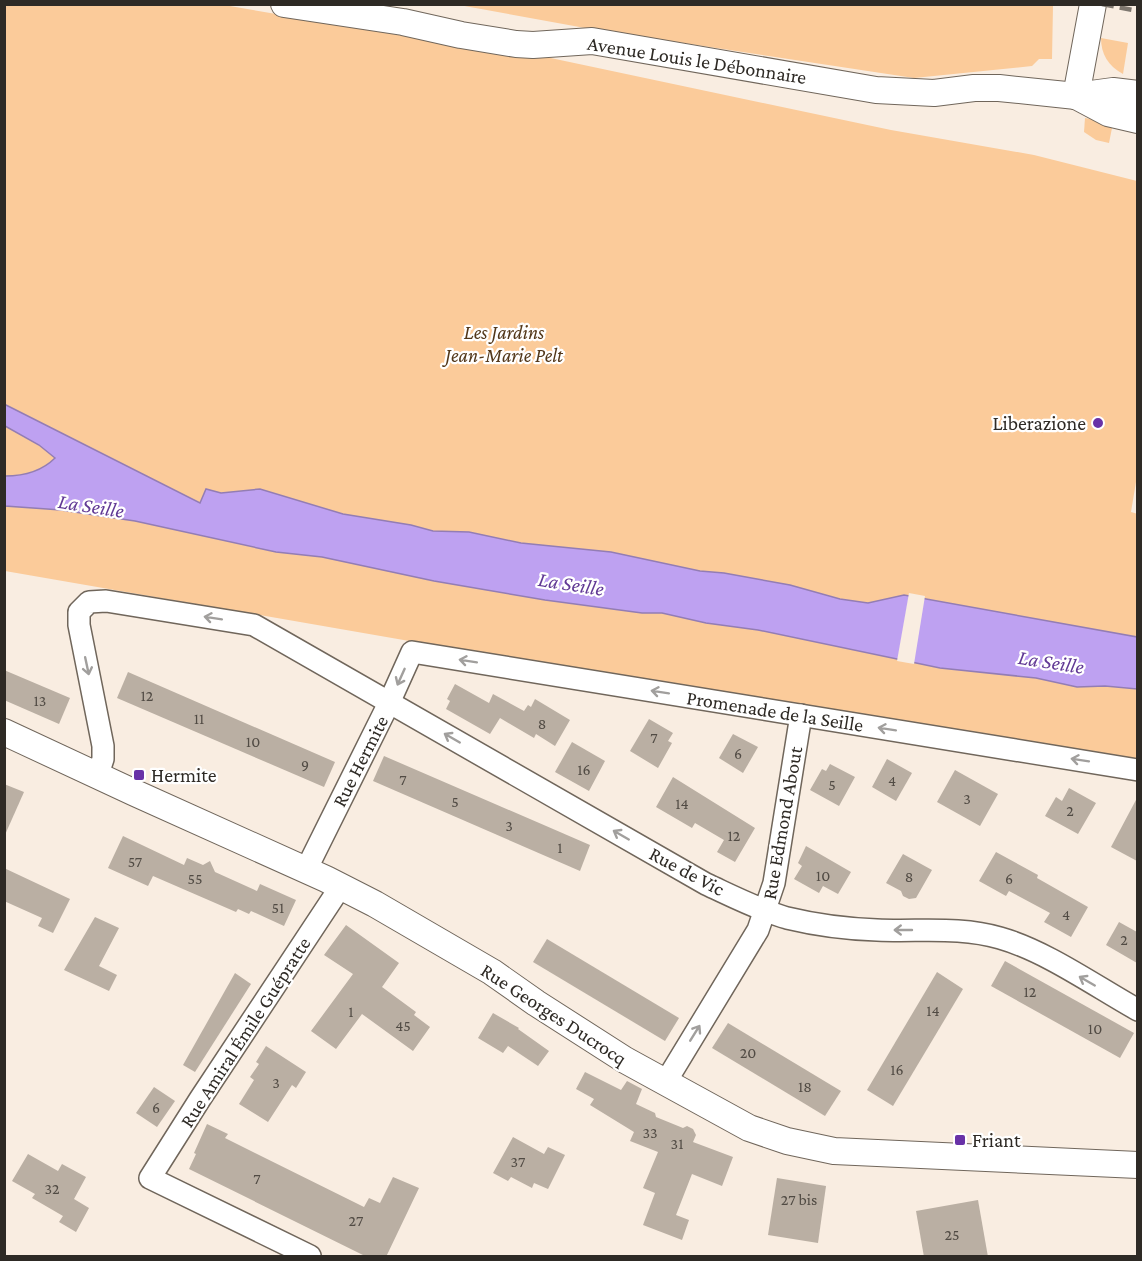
<svg xmlns="http://www.w3.org/2000/svg" width="1142" height="1261" font-family="'Crimson Pro',serif">
	<rect width="100%" height="100%" fill="#f9ede1"/>
	<g fill="#fbcb9a">
		<path d="M4 5H224L498 52 546 57 891 130 1034 155 1137 181 1138 470 1131 512 1138 514 1137 764 802 709 5 571Z"/>
		<path d="M459 5H1043L1053 6 1052 59H1039L1032 66 914 78 585 28Z"/>
		<path d="M1101 38 1128 43 1123 74C1108 66 1101 54 1101 38Z"/>
		<path d="M1085 118 1113 123 1109 143 1096 140 1084 132Z"/>
	</g>
	<path fill="#bea1f1" stroke="#937db4" stroke-width="1.5" d="M4 404 200 503 206 489 221 493 260 489 343 514 411 525 433 531 469 532 521 543 611 552 700 571 724 573 790 585 840 599 868 603 904 595 1137 637V689L1105 686 1077 687 1036 678 940 668 758 630 706 623 662 613H642L545 600 434 581 322 557 276 552 135 521 61 510 5 506V476C24 476 41 472 55 458L39 445 5 426Z"/>
	<path fill="#f9ede1" d="M909 593 925 596 914 664 897 661Z"/>
	<g fill="#baafa3">
		<path d="M4 670 70 698 59 724 4 700Z"/>
		<path d="M128 672 335 762 324 787 117 698Z"/>
		<path d="M455 684 489 703 493 694 524 711 528 705 531 707 535 699 570 720 555 746 536 734 534 738 500 718 490 734 446 709 450 701 447 699Z"/>
		<path d="M649 719 673 733 668 741 672 743 658 768 630 751Z"/>
		<path d="M733 734 758 747 743 773 719 758Z"/>
		<path d="M572 742 605 761 589 791 555 772Z"/>
		<path d="M384 756 590 845 580 871 373 781Z"/>
		<path d="M887 759 912 773 896 801 872 787Z"/>
		<path d="M830 764 855 777 839 806 810 790 822 769 826 771Z"/>
		<path d="M955 770 998 794 980 826 937 802Z"/>
		<path d="M673 777 755 828 735 862 717 852 724 840 695 823 692 828 656 807Z"/>
		<path d="M4 784 24 792 4 837Z"/>
		<path d="M1069 788 1096 803 1078 834 1045 816 1056 797 1062 801Z"/>
		<path d="M1137 798V861L1111 847Z"/>
		<path d="M123 836 184 865 187 858 203 865 210 861 215 872 257 891 260 884 296 900 284 926 251 911 249 914 238 909 236 912 153 876 148 886 108 868Z"/>
		<path d="M806 846 851 872 838 894 823 886 819 893 794 879 802 866 798 863Z"/>
		<path d="M996 852 1038 875 1037 878 1088 907 1071 937 1044 922 1050 913 1009 891 1006 896 979 881Z"/>
		<path d="M903 854 932 870 916 898 909 899 903 896 901 891 886 883Z"/>
		<path d="M4 868 70 899 53 933 38 926 42 918 4 901Z"/>
		<path d="M95 917 119 928 99 966 117 975 109 991 64 970Z"/>
		<path d="M1119 922 1137 932V963L1106 945Z"/>
		<path d="M346 925 399 963 382 987 416 1012 414 1015 430 1027 413 1051 362 1014 336 1049 311 1031 353 974 324 955Z"/>
		<path d="M547 939 679 1018 665 1041 533 962Z"/>
		<path d="M1005 961 1134 1033 1120 1058 991 986Z"/>
		<path d="M937 972 963 989 893 1106 867 1090Z"/>
		<path d="M235 973 251 984 195 1072 183 1065Z"/>
		<path d="M493 1013 519 1028 518 1029 549 1051 538 1066 508 1046 503 1053 478 1038Z"/>
		<path d="M728 1023 841 1091 825 1116 712 1048Z"/>
		<path d="M266 1046 306 1072 296 1088 292 1085 268 1122 239 1104 254 1080 250 1077 259 1064 256 1062Z"/>
		<path d="M585 1072 621 1090 627 1081 642 1089 636 1104 655 1113 656 1117 683 1128 687 1126 693 1129 696 1135 693 1142 733 1157 722 1186 692 1174 676 1215 689 1220 682 1240 643 1225 655 1193 643 1188 658 1152 630 1141 634 1132 590 1105 594 1099 576 1089Z"/>
		<path d="M154 1087 175 1101 157 1127 136 1113Z"/>
		<path d="M207 1124 228 1134 225 1138 364 1207 369 1198 380 1203 393 1177 419 1188 386 1257H367L189 1169 196 1154 194 1153Z"/>
		<path d="M513 1137 544 1154 548 1147 565 1155 548 1189 534 1183 532 1188 511 1177 508 1181 493 1173Z"/>
		<path d="M28 1154 58 1171 62 1164 86 1177 74 1199 89 1208 76 1232 59 1222 63 1216 32 1198 35 1194 12 1181Z"/>
		<path d="M777 1178 826 1186 818 1243 768 1235Z"/>
		<path d="M978 1200 988 1257H924L916 1211Z"/>
	</g>
	<g fill="none" stroke-linecap="round" stroke-linejoin="round">
		<defs>
			<g id="minor">
				<path d="M98 774 103 759V746L79 625V612L89 602 106 601 254 625 706 884C732 896 759 910 787 918 816 925 847 929 877 930 918 932 960 926 1000 938 1046 951 1095 986 1138 1010"/>
				<path d="M306 870 389 703 412 652 1138 770"/>
				<path d="M665 1083 758 930 774 883 801 715"/>
				<path d="M310 1256 150 1178 200 1099 341 886"/>
			</g>
			<g id="tertiary">
				<path d="M284 4 403 22 461 35 516 44 533 45 592 41 876 90 934 93 974 88H999L1076 96 1113 91 1138 94"/>
				<path d="M1076 96 1093 4"/>
				<path d="M1076 96 1108 113 1138 120"/>
				<path d="M4 732 135 793 326 879 375 904 492 972 536 1003 625 1060 749 1128 787 1141 834 1151 1138 1165"/>
			</g>
		</defs>
		<use href="#minor" stroke="#70665b" stroke-width="24"/>
		<use href="#tertiary" stroke="#70665b" stroke-width="28"/>
		<use href="#minor" stroke="#fff" stroke-width="21"/>
		<use href="#tertiary" stroke="#fff" stroke-width="26"/>
		<path stroke="#7e776f" stroke-width="4.5" stroke-dasharray="12 6" stroke-linecap="butt" d="M1102 4 1138 11"/>
	</g>
	<defs><path id="oneway-shaft" d="M-6 0H5M1.5-3L5.5 0L1.5 3" fill="none" stroke-width="1.6" stroke-linecap="round" stroke-linejoin="round" transform="scale(1.5)"/></defs>
	<g stroke="#a19f9d">
		<use href="#oneway-shaft" transform="translate(213 618) rotate(-171)"/>
		<use href="#oneway-shaft" transform="translate(468 661) rotate(-171)"/>
		<use href="#oneway-shaft" transform="translate(87 666) rotate(78)"/>
		<use href="#oneway-shaft" transform="translate(401 677) rotate(114)"/>
		<use href="#oneway-shaft" transform="translate(660 692) rotate(-171)"/>
		<use href="#oneway-shaft" transform="translate(887 729) rotate(-171)"/>
		<use href="#oneway-shaft" transform="translate(452 738) rotate(-150)"/>
		<use href="#oneway-shaft" transform="translate(1080 760) rotate(-171)"/>
		<use href="#oneway-shaft" transform="translate(621 835) rotate(-150)"/>
		<use href="#oneway-shaft" transform="translate(903 930) rotate(180)"/>
		<use href="#oneway-shaft" transform="translate(1087 981) rotate(-150)"/>
		<use href="#oneway-shaft" transform="translate(695 1033) rotate(-58)"/>
	</g>
	<g fill="#6831a7" stroke="#fff" stroke-width="2">
		<circle cx="1098" cy="423" r="6"/>
		<rect x="133" y="769" width="12" height="12" rx="3"/>
		<rect x="954" y="1134" width="12" height="12" rx="3"/>
	</g>
	<g text-anchor="middle" dominant-baseline="central" stroke-width="4.5" stroke-linejoin="round" paint-order="stroke">
		<g font-size="16" fill="#514b44">
			<text x="147" y="695">12</text>
			<text x="40" y="700">13</text>
			<text x="199" y="718">11</text>
			<text x="542" y="723">8</text>
			<text x="654" y="737">7</text>
			<text x="253" y="741">10</text>
			<text x="738" y="753">6</text>
			<text x="305" y="764">9</text>
			<text x="584" y="769">16</text>
			<text x="403" y="779">7</text>
			<text x="892" y="780">4</text>
			<text x="832" y="784">5</text>
			<text x="967" y="798">3</text>
			<text x="455" y="801">5</text>
			<text x="682" y="803">14</text>
			<text x="1070" y="810">2</text>
			<text x="509" y="825">3</text>
			<text x="734" y="835">12</text>
			<text x="560" y="847">1</text>
			<text x="135" y="861">57</text>
			<text x="823" y="875">10</text>
			<text x="909" y="876">8</text>
			<text x="195" y="878">55</text>
			<text x="1009" y="878">6</text>
			<text x="278" y="907">51</text>
			<text x="1066" y="914">4</text>
			<text x="1124" y="939">2</text>
			<text x="1030" y="991">12</text>
			<text x="933" y="1010">14</text>
			<text x="351" y="1011">1</text>
			<text x="403" y="1025">45</text>
			<text x="1095" y="1028">10</text>
			<text x="748" y="1052">20</text>
			<text x="897" y="1069">16</text>
			<text x="276" y="1082">3</text>
			<text x="805" y="1086">18</text>
			<text x="156" y="1107">6</text>
			<text x="650" y="1132">33</text>
			<text x="677" y="1143">31</text>
			<text x="518" y="1161">37</text>
			<text x="257" y="1178">7</text>
			<text x="52" y="1188">32</text>
			<text x="799" y="1199">27 bis</text>
			<text x="356" y="1220">27</text>
			<text x="952" y="1234">25</text>
		</g>
		<g font-size="20" fill="#2e2a25" stroke="#fff">
			<text transform="translate(697 60) rotate(9)">Avenue Louis le Débonnaire</text>
			<text transform="translate(775 711) rotate(9)">Promenade de la Seille</text>
			<text transform="translate(360 761) rotate(-63)">Rue Hermite</text>
			<text transform="translate(782 823) rotate(-80)">Rue Edmond About</text>
			<text transform="translate(687 871) rotate(28)">Rue de Vic</text>
			<text transform="translate(554 1014) rotate(33)">Rue Georges Ducrocq</text>
			<text transform="translate(245 1032) rotate(-57)">Rue Amiral Émile Guépratte</text>
		</g>
		<g font-size="20" font-style="italic" fill="#523719" stroke="#fff">
			<text x="504" y="332">Les Jardins<tspan x="504" dy="23">Jean-Marie Pelt</tspan></text>
		</g>
		<g font-size="20" fill="#2e2a25" stroke="#fff" text-anchor="start">
			<text x="1086" y="423" text-anchor="end">Liberazione</text>
			<text x="151" y="775">Hermite</text>
			<text x="972" y="1140">Friant</text>
		</g>
		<g font-size="21" font-style="italic" fill="#613995" stroke="#fff">
			<text transform="translate(91 506) rotate(9)">La Seille</text>
			<text transform="translate(571 584) rotate(9)">La Seille</text>
			<text transform="translate(1051 662) rotate(9)">La Seille</text>
		</g>
	</g>
	<rect width="1142" height="1261" fill="none" stroke="#2e2a25" stroke-width="12"/>
</svg>
